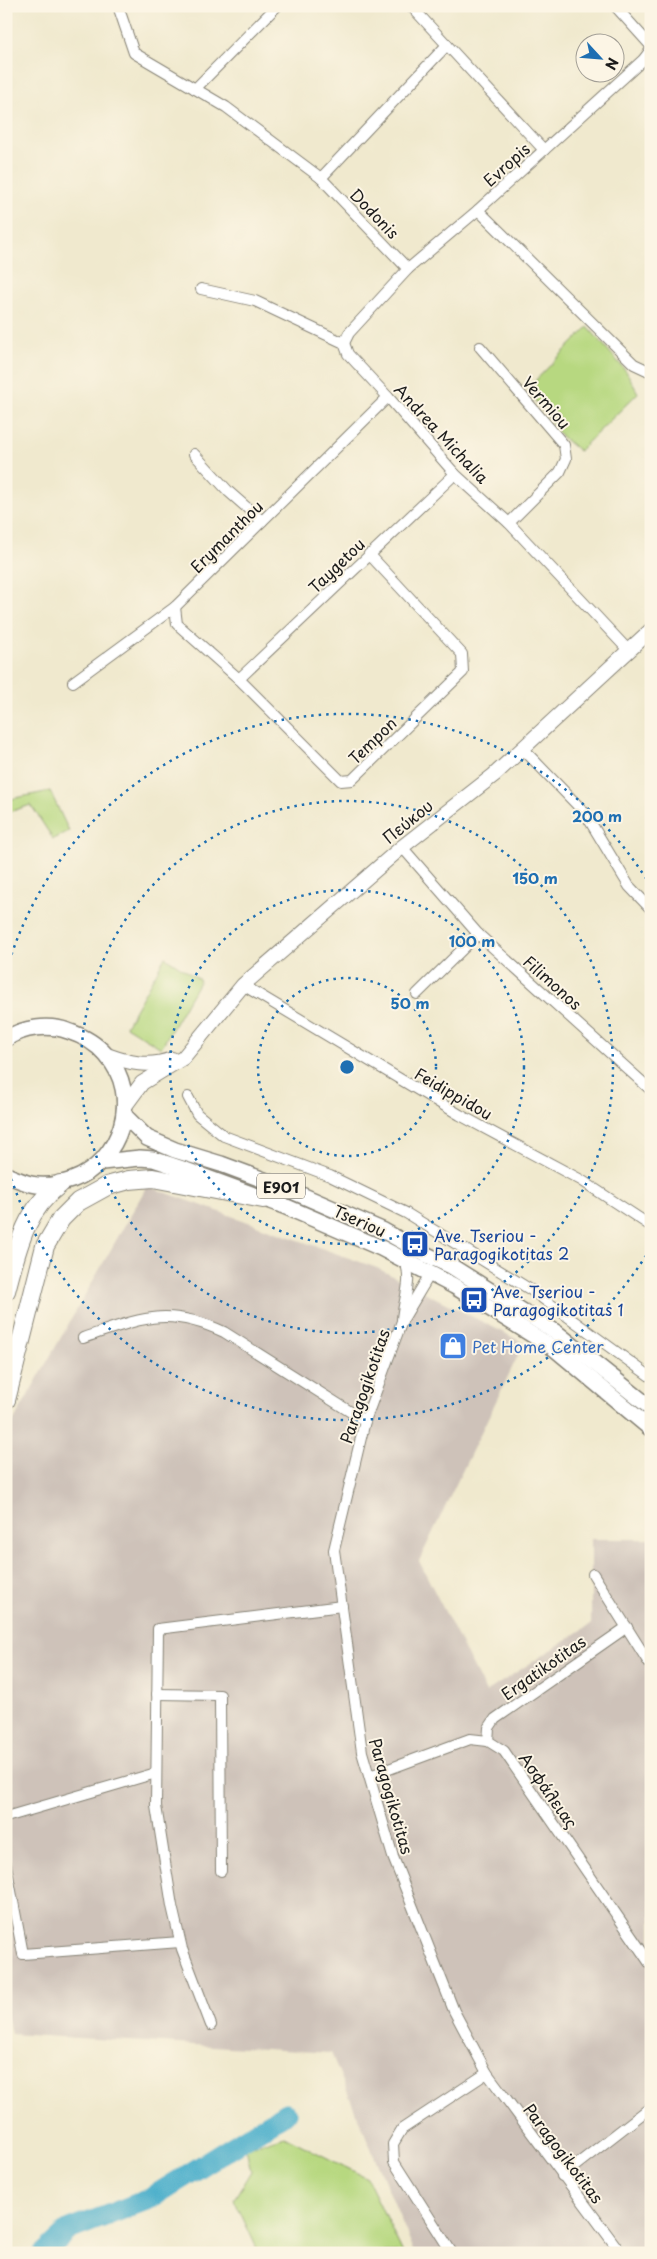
<svg xmlns="http://www.w3.org/2000/svg" width="657" height="2259" font-family="'Playpen Sans',sans-serif">
	<rect width="100%" height="100%" fill="#fcf5e5"/>
	<filter id="ink" filterUnits="userSpaceOnUse"><feTurbulence type="fractalNoise" baseFrequency=".02" numOctaves="2"/><feDisplacementMap in="SourceGraphic" scale="10" xChannelSelector="R" yChannelSelector="G"/><feConvolveMatrix kernelMatrix="1 2 1 2 8 2 1 2 1" color-interpolation-filters="sRGB"/></filter>
	<filter id="wash" filterUnits="userSpaceOnUse"><feTurbulence type="fractalNoise" baseFrequency=".0096" numOctaves="4" result="noise"/><feDisplacementMap in="SourceGraphic" scale="20" xChannelSelector="R" yChannelSelector="G"/><feGaussianBlur stdDeviation="1.12" result="paint"/><feColorMatrix in="noise" values="0 0 0 0 0 0 0 0 0 0 0 0 0 0 0 0 0 1.4 0 .05"/><feComposite in="paint" operator="in"/></filter>
	<g filter="url(#wash)">
		<rect width="100%" height="100%" fill="#f0e9ce"/>
		<path fill="#cec2b9" d="M147 1186 377 1268 524 1343 419 1561 486 1692 591 1624V1539H651V2253H415L331 2053 11 2034 6 2009V1434Z"/>
		<g fill="#b7d880" stroke="#6a7a4e">
			<path d="M588 327 626 371 638 393 579 451 561 436 527 389Z"/>
			<path d="M50 791 69 831 53 839 31 805 6 813V800Z"/>
			<path d="M165 957 200 980 161 1048 126 1026Z"/>
			<path d="M284 2136 367 2178 403 2253H259L234 2199 251 2171 246 2148Z"/>
		</g>
		<g fill="none" stroke-linecap="round" stroke-linejoin="round">
			<path stroke="#4cafcb" stroke-width="21" d="M44 2253 69 2230 149 2199 286 2113"/>
		</g>
	</g>
	<g filter="url(#ink)">
		<g fill="none" stroke-linecap="round" stroke-linejoin="round">
			<defs>
				<g id="street">
					<path d="M118 6 134 53 226 107 321 178 408 269"/>
					<path d="M411 6 544 150"/>
					<path d="M195 89 277 6"/>
					<path d="M321 178 447 45"/>
					<path d="M478 210 634 364 651 372"/>
					<path d="M201 289 255 301 344 343 348 354 388 397 455 474 509 523 629 651"/>
					<path d="M344 343 349 333 408 269 478 210 643 60 650 51 651 46 615 6"/>
					<path d="M480 347 564 445 566 459 560 472 509 523"/>
					<path d="M194 454 229 492 262 521"/>
					<path d="M175 607 177 624 239 679 341 781 352 780 463 672 462 654 369 554"/>
					<path d="M239 679 455 474"/>
					<path d="M73 682 175 607 388 397"/>
					<path d="M523 749 585 813 629 886 651 909"/>
					<path d="M402 847 478 934 651 1090"/>
					<path d="M243 985 460 1115 581 1180 651 1226"/>
					<path d="M417 994 478 934"/>
					<path d="M188 1097 197 1114 224 1136 330 1176 406 1213 531 1290 651 1377"/>
					<path d="M430 1274 402 1321 365 1421 334 1550 362 1752 393 1857 454 2011 487 2073 621 2253"/>
					<path d="M402 1320C403 1300 414 1279 404 1260"/>
					<path d="M83 1338C140 1319 166 1305 224 1332L365 1421"/>
					<path d="M593 1574 651 1666"/>
					<path d="M157 1694 220 1695 221 1871"/>
					<path d="M488 1741 489 1728 495 1719 627 1627"/>
					<path d="M370 1776 470 1739 488 1741 504 1751 651 1965"/>
					<path d="M6 1817 156 1773"/>
					<path d="M6 1865 23 1954 180 1942"/>
					<path d="M211 2025 182 1949 172 1906 156 1806 158 1629 342 1606"/>
					<path d="M562 2176 651 2107"/>
					<path d="M452 2253 394 2162 393 2144 402 2129 487 2073"/>
				</g>
				<g id="secondary">
					<path d="M107 1055C129 1063 149 1068 172 1059"/>
					<path d="M125 1106 142 1083 183 1058 243 985 402 847 494 775 651 630"/>
				</g>
				<g id="primary">
					<path d="M6 1039C23 1027 49 1024 68 1031 83 1036 96 1043 106 1055 143 1096 121 1162 72 1180 60 1184 44 1187 31 1184 23 1182 14 1178 6 1175"/>
					<path d="M124 1115 147 1138 175 1150 221 1164 283 1187 384 1231 427 1255 451 1266 557 1333 651 1408"/>
					<path d="M102 1162 140 1158 153 1159 183 1169 284 1206 381 1248 454 1286 555 1349 651 1429"/>
				</g>
				<g id="highway">
					<path d="M6 1291C17 1250 24 1211 60 1184"/>
					<path d="M6 1400 45 1246 61 1219 78 1202 107 1186 129 1180 153 1178 263 1199"/>
				</g>
			</defs>
			<use href="#street" stroke="#868275" stroke-width="12"/>
			<use href="#secondary" stroke="#868275" stroke-width="16"/>
			<use href="#primary" stroke="#868275" stroke-width="18"/>
			<use href="#highway" stroke="#868275" stroke-width="20"/>
			<use href="#street" stroke="#fff" stroke-width="10"/>
			<use href="#secondary" stroke="#fff" stroke-width="14"/>
			<use href="#primary" stroke="#fff" stroke-width="15"/>
			<use href="#highway" stroke="#fff" stroke-width="18"/>
		</g>
	</g>
	<g fill="none" stroke="#1f6fb2" stroke-width="2.5" stroke-dasharray="2.5 5">
		<circle cx="347" cy="1067" r="89"/>
		<circle cx="347" cy="1067" r="177"/>
		<circle cx="347" cy="1067" r="266"/>
		<path d="M650 1249A354 354 0 0 1 7 1165M7 969A354 354 0 0 1 650 885"/>
	</g>
	<defs>
		<symbol id="bus-square" viewBox="-11 -11 22 22"><rect x="-9" y="-9" width="18" height="18" rx="4" fill="#1a4fb4" stroke="#fcf5e5"/><path d="M-5-6H5V4H4V6H2V4H-2V6H-4V4H-5ZM-3.5-4V0h7V-4ZM-3.5 1.2v1.5H-2V1.2ZM2 1.2v1.5H3.5V1.2Z" fill="#fff"/></symbol>
		<symbol id="shop-square" viewBox="-11 -11 22 22"><rect x="-9" y="-9" width="18" height="18" rx="4" fill="#3f7fe0" stroke="#fcf5e5"/><path d="M-5-2.5h2.3a2.7 3.5 0 0 1 5.4 0H5L5.5 6h-11ZM-1.5-2.5h3a1.5 2.3 0 0 0-3 0Z" fill="#fff"/></symbol>
	</defs>
	<g fill-rule="evenodd">
		<use href="#bus-square" x="399" y="1228" width="32" height="32"/>
		<use href="#bus-square" x="458" y="1284" width="32" height="32"/>
		<use href="#shop-square" x="437" y="1330" width="32" height="32"/>
	</g>
	<g text-anchor="middle" dominant-baseline="central" stroke-width="4" stroke-linejoin="round" paint-order="stroke">
		<rect fill="#fcf5e5" stroke="#5f5d58" stroke-width="1" x="257" y="1173.5" width="48" height="25" rx="4"/>
		<g font-size="15" font-weight="bold" fill="#1c1c1c">
			<text x="281" y="1186">E901</text>
		</g>
		<g font-size="16" fill="#1c1c1c" stroke="#fcf5e5">
			<text transform="translate(506 164) rotate(-42)">Evropis</text>
			<text transform="translate(375 213) rotate(46)">Dodonis</text>
			<text transform="translate(547 402) rotate(49)">Vermiou</text>
			<text transform="translate(442 433) rotate(47)">Andrea Michalia</text>
			<text transform="translate(226 536) rotate(-45)">Erymanthou</text>
			<text transform="translate(336 565) rotate(-44)">Taygetou</text>
			<text transform="translate(372 740) rotate(-44)">Tempon</text>
			<text transform="translate(407 821) rotate(-39)">Πεύκου</text>
			<text transform="translate(553 982) rotate(42)">Filimonos</text>
			<text transform="translate(454 1093) rotate(30)">Feidippidou</text>
			<text transform="translate(360 1220) rotate(24)">Tseriou</text>
			<text transform="translate(364 1386) rotate(-71)">Paragogikotitas</text>
			<text transform="translate(543 1667) rotate(-35)">Ergatikotitas</text>
			<text transform="translate(549 1790) rotate(55)">Ασφάλειας</text>
			<text transform="translate(392 1796) rotate(74)">Paragogikotitas</text>
			<text transform="translate(564 2153) rotate(53)">Paragogikotitas</text>
		</g>
		<g font-size="16" fill="#164399" stroke="#fcf5e5" text-anchor="start">
			<text x="434" y="1235">Ave. Tseriou -<tspan x="434" dy="18">Paragogikotitas 2</tspan></text>
			<text x="493" y="1291">Ave. Tseriou -<tspan x="493" dy="18">Paragogikotitas 1</tspan></text>
		</g>
		<g font-size="16" fill="#366cbe" stroke="#fcf5e5" text-anchor="start">
			<text x="472" y="1346">Pet Home Center</text>
		</g>
	</g>
	<circle cx="347" cy="1067" r="8" fill="#1f6fb2" stroke="#fcf5e5" stroke-width="2.5"/>
	<g font-size="15" text-anchor="middle" font-weight="bold" fill="#1f6fb2" stroke="#fcf5e5" stroke-width="4" stroke-linejoin="round" paint-order="stroke">
		<text x="597" y="822">200 m</text>
		<text x="535" y="884">150 m</text>
		<text x="472" y="947">100 m</text>
		<text x="410" y="1009">50 m</text>
	</g>
	<rect width="657" height="2259" fill="none" stroke="#fcf5e5" stroke-width="25"/>
	<g transform="translate(600 58) rotate(116)"><circle r="24" fill="#fcf5e5" stroke="#a29e95"/>
	<path d="M0-4L9 19L0 12L-9 19Z" fill="#1f6fb2"/>
	<text y="-8" font-size="14" font-weight="bold" text-anchor="middle" fill="#1c1c1c">N</text>
	</g>
</svg>
